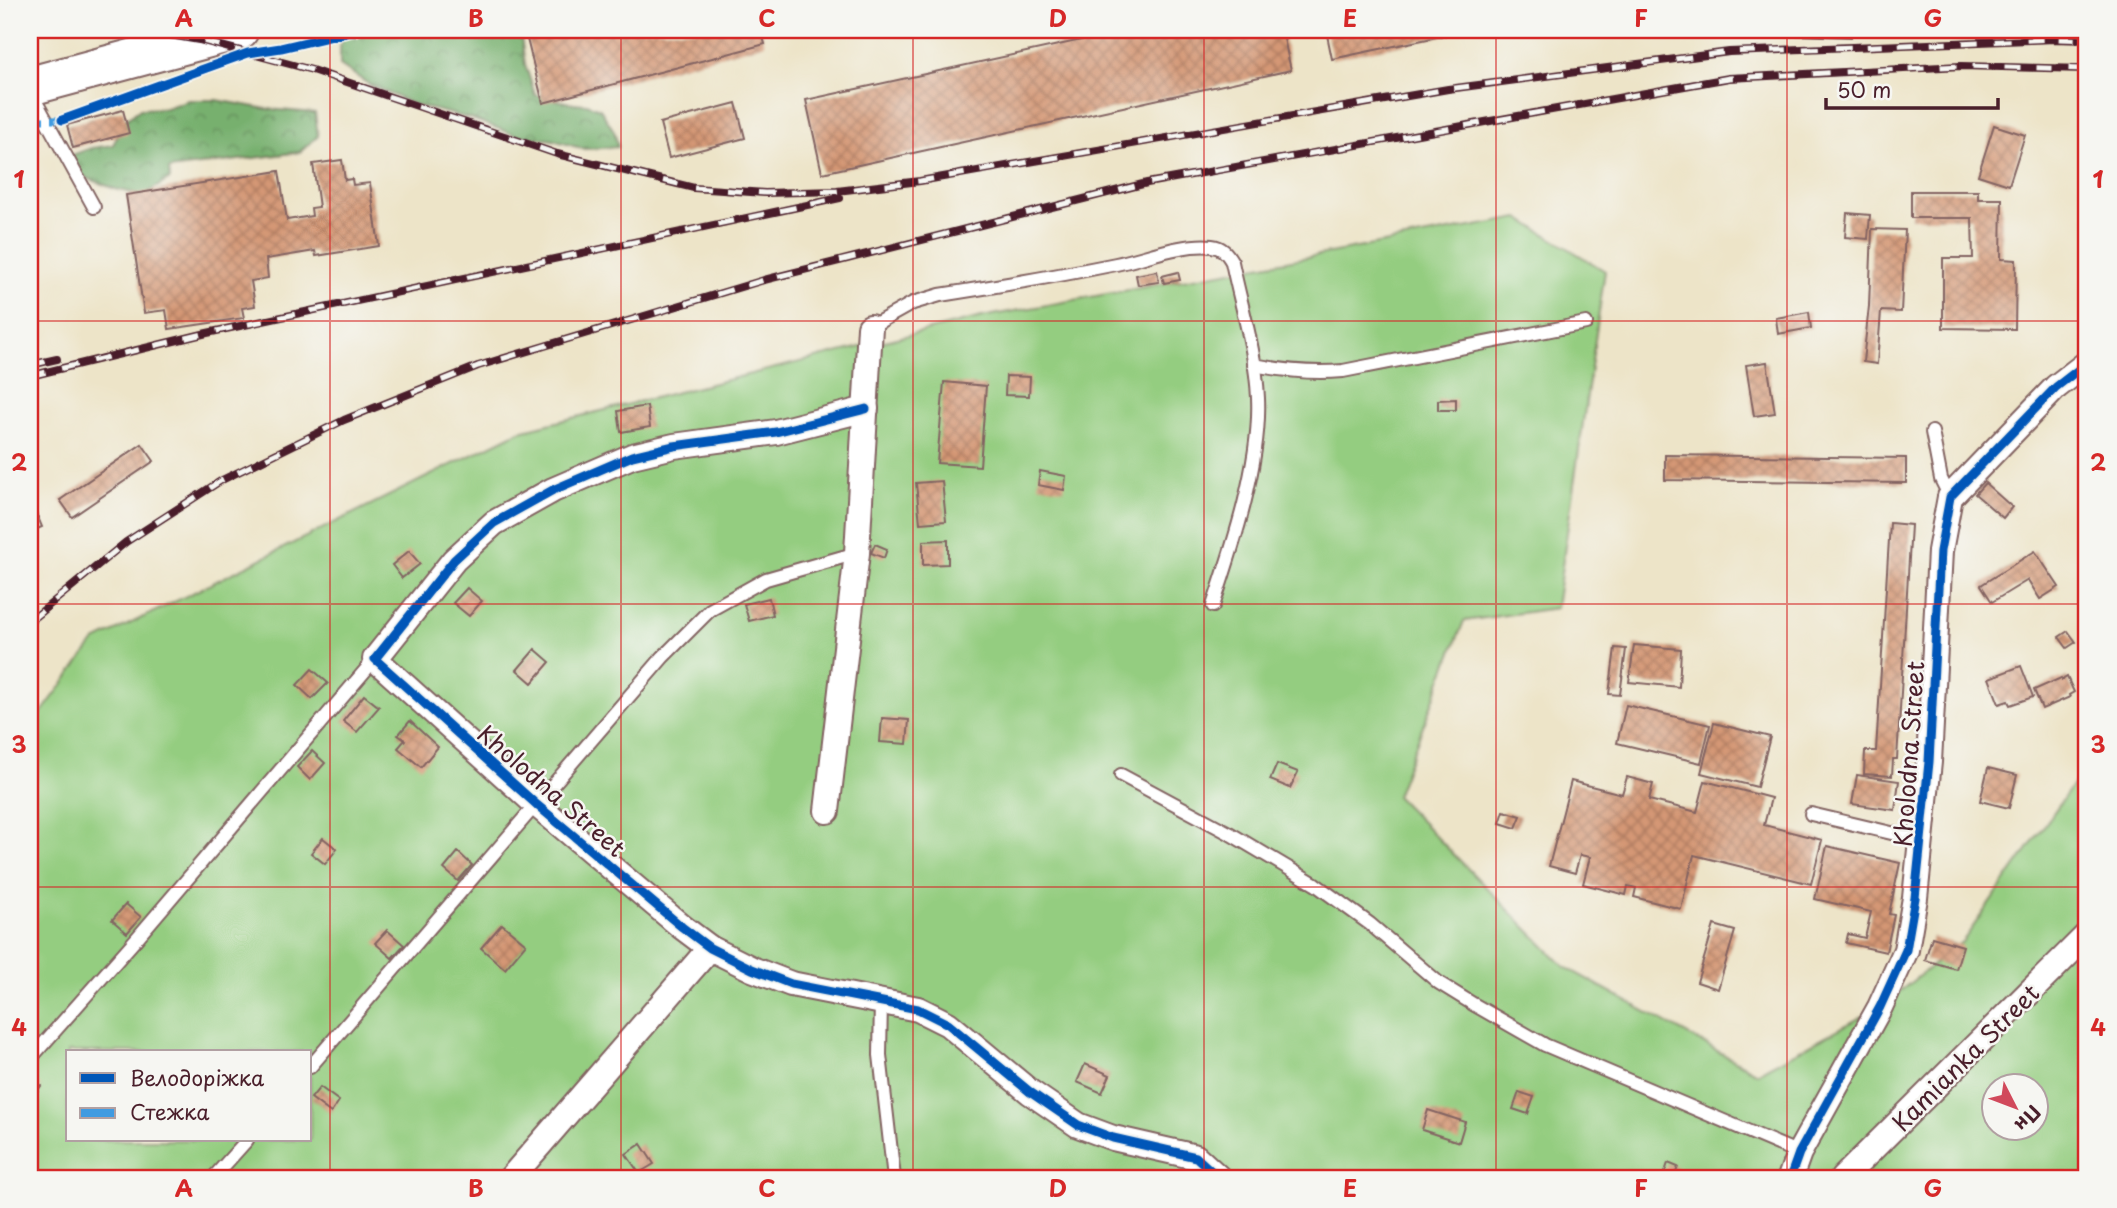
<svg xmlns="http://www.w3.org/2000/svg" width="2117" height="1208" font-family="'Playpen Sans',sans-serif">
	<defs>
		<pattern id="forest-crowns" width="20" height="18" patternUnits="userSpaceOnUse" patternTransform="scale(1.75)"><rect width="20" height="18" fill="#77b06e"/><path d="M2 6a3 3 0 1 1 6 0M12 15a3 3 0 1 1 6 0" fill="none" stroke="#648f5b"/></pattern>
		<pattern id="building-cross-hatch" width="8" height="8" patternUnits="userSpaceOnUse" patternTransform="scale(1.75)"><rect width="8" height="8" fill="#d49775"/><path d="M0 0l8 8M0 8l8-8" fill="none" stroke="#ae7b60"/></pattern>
	</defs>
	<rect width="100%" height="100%" fill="#f6f6f2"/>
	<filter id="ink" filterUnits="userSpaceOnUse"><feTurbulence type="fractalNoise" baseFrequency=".0143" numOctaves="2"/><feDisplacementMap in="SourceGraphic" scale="14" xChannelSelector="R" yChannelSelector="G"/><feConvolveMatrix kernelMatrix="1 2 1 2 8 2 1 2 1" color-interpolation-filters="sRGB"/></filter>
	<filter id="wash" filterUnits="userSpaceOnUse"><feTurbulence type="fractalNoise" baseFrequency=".00686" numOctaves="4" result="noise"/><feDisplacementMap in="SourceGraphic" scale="28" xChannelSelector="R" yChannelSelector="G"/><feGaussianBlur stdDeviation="1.57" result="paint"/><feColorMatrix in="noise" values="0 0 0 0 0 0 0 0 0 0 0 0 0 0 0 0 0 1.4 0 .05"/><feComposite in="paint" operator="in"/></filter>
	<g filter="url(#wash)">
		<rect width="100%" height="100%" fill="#ede4c8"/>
		<g fill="url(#forest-crowns)" stroke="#60684c" stroke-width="2">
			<path d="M346 30H520L525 64 535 95 570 103 587 104 600 109 614 131 618 147 584 149 553 140 516 135 472 119 415 105 370 85 340 65V46Z"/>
			<path d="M188 100H217L267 109 315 113 318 136 300 152 169 169 170 179 143 195 115 189 69 171 72 155 91 148 113 145 124 121 140 109 166 108Z"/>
		</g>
		<path fill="#94cd80" stroke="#6f7656" stroke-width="2" fill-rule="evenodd" d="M1519 218 1605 271 1556 608 1464 621 1396 796 1565 967 1757 1073 1880 1007 1963 941 2087 765V1178H30V728L95 641 520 431 982 317ZM68 1052H310V1140H68ZM1994 1086H2036V1128H1994Z"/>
		<g id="blocks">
			<g fill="url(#building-cross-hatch)">
				<path d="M562 30H761L765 44 543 103 527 39Z"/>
				<path d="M1127 30H1282L1291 70 822 173 806 100Z"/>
				<path d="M1326 30H1466V31L1332 59Z"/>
				<path d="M1765 30H1851V37L1765 34Z"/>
				<path d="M736 103 745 138 669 158 660 123Z"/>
				<path d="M123 110 129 133 73 148 67 125Z"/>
				<path d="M1994 125 2025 135 2009 185 1978 175Z"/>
				<path d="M342 160 345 180 352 179 353 185 370 183 379 246 316 256 315 251 266 259 268 278 251 281 255 306 242 308 244 318 169 329 166 310 144 313 126 195 279 171 287 220 312 216 311 208 319 207 313 164Z"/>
				<path d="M1911 191H1978V199H2002L2001 259 2016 260 2015 329 1943 328V258H1973L1972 218H1911Z"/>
				<path d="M1847 213 1870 215 1868 239 1845 237Z"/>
				<path d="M1872 229 1905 230 1901 312 1881 311 1877 364 1863 362 1869 306Z"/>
				<path d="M1157 271 1159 282 1138 285 1136 275Z"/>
				<path d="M1178 272 1180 280 1164 283 1162 276Z"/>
				<path d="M1809 312 1811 328 1778 334 1776 318Z"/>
				<path d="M1767 362 1775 413 1754 416 1746 365Z"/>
				<path d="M1006 376 1030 377 1029 396 1005 395Z"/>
				<path d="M944 382 986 386 980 466 937 463Z"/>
				<path d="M1456 399V410H1438V400Z"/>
				<path d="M647 406 650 427 621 432 618 411Z"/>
				<path d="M142 444 154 461 72 517 60 500Z"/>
				<path d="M1665 455 1906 458V483L1665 480Z"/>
				<path d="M1040 471 1066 476 1064 490 1038 485Z"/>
				<path d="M942 481 946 521 920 523 916 483Z"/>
				<path d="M1985 483 2012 507 2003 518 1975 494Z"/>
				<path d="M30 498 42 527 30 532Z"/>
				<path d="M1890 523 1911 525 1897 759H1893L1892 776 1864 774 1865 751H1876Z"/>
				<path d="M948 540V564L923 565V541Z"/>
				<path d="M875 544 887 549 884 558 871 553Z"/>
				<path d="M409 551 420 564 402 578 392 565Z"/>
				<path d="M2035 551 2059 587 2040 599 2028 580 1992 602 1981 585Z"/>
				<path d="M467 588 482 601 469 616 453 603Z"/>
				<path d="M769 598 773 615 749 621 744 604Z"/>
				<path d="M2068 631 2076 642 2067 648 2059 637Z"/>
				<path d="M1634 645 1681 649 1679 687 1629 682Z"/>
				<path d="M1615 648 1626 649 1620 695 1609 694Z"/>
				<path d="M535 649 550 662 532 683 517 670Z"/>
				<path d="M2021 666 2033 697 2010 705 2008 701 1999 704 1989 678Z"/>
				<path d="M312 669 328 683 312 699 297 685Z"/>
				<path d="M2067 677 2074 692 2069 695 2070 697 2042 709 2034 690 2061 678 2062 680Z"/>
				<path d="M364 695 379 707 357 732 343 721Z"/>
				<path d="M1626 705 1710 725 1701 763 1617 743Z"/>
				<path d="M882 718 909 720 907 744 880 742Z"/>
				<path d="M410 721 438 747 421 767 398 748 405 740 398 735Z"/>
				<path d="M1714 723 1770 737 1757 787 1701 773Z"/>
				<path d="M312 751 325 763 310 780 297 767Z"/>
				<path d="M1277 764 1298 772 1290 788 1270 780Z"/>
				<path d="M1988 768 2017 775 2009 808 1980 801Z"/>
				<path d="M1857 775 1899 781 1895 810 1852 804Z"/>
				<path d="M1627 777 1653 784 1649 800 1697 812 1705 781 1771 798 1764 825 1822 840 1811 884 1694 855 1681 909 1634 897 1636 888 1628 886 1626 895 1583 884 1590 857 1580 855 1575 873 1549 866 1571 781 1622 794Z"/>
				<path d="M1504 811 1521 816 1516 828 1500 823Z"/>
				<path d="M323 838 337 849 325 864 311 853Z"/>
				<path d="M1827 846 1900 863 1889 914 1894 915 1886 952 1846 943 1848 934 1865 938 1871 912 1815 899Z"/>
				<path d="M458 852 472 865 458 881 444 869Z"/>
				<path d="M126 904 141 917 127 933 112 920Z"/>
				<path d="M502 924 526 944 505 969 481 948Z"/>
				<path d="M1714 925 1735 931 1718 989 1697 982Z"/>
				<path d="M387 930 404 945 392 958 375 943Z"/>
				<path d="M1932 937 1963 946 1956 969 1925 960Z"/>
				<path d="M1085 1064 1110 1075 1102 1093 1077 1082Z"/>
				<path d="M30 1077 41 1086 32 1098 30 1096Z"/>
				<path d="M320 1087 339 1101 331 1113 311 1098Z"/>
				<path d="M1519 1092 1534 1097 1528 1114 1513 1109Z"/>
				<path d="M1428 1110 1465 1122 1459 1142 1422 1130Z"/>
				<path d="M641 1144 654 1164 639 1173 626 1154Z"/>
				<path d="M1668 1163 1678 1167 1674 1178H1663Z"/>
			</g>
		</g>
	</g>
	<g filter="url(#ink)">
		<use href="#blocks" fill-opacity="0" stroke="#836462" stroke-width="2"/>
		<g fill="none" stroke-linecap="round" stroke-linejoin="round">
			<defs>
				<g id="lane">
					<path d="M30 91 94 207"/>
					<path d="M870 327 913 303 940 295C998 286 1057 276 1116 264 1146 258 1181 243 1212 246 1222 247 1227 253 1232 262 1241 306 1256 352 1258 398 1261 462 1233 546 1213 606"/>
					<path d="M1254 365C1285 371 1312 374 1343 371L1586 323"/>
					<path d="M1932 432 1941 479 1950 497"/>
					<path d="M1121 775 1229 833 1315 884 1370 924 1439 983 1473 1004 1545 1045 1799 1153"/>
					<path d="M1811 814 1921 840"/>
					<path d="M881 1001 880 1055 894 1178"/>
					<path d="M30 1059 137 938 375 659"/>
					<path d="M310 1067 663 657 710 610 766 579 857 553"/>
					<path d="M213 1178 247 1140"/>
				</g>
				<g id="street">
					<path d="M866 409 776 432 674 446 632 456 553 490 494 523 454 560 375 659 537 805 682 927 710 948 752 969 791 984 918 1009 948 1024 1030 1092 1078 1125 1113 1138 1196 1157 1219 1178"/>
					<path d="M827 811 857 553 870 327"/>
					<path d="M511 1178 710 948"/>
					<path d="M1790 1178 1799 1153 1880 1007 1906 950 1915 898 1929 762 1940 551 1950 497 2056 387 2087 363"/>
					<path d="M1843 1178 2087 935"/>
				</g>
				<path id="primary" d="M30 86 239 30"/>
			</defs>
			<use href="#lane" stroke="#836462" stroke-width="16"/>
			<use href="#street" stroke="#836462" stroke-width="28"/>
			<use href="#primary" stroke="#836462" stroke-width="42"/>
			<use href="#lane" stroke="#fff" stroke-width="12"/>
			<use href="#street" stroke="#fff" stroke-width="24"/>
			<use href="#primary" stroke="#fff" stroke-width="38"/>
			<defs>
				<g id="rail">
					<path d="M141 30 199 40 312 70 557 154 694 188 765 193 837 191 920 181 1448 89 1729 52 2055 39 2087 40"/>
					<path d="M30 365 57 359"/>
					<path d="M30 376 207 333 840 198"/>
					<path d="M30 621 126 542 222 480 344 420 478 366 764 280 1147 183 1729 78 1961 66 2087 69"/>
				</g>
			</defs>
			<use href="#rail" stroke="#4a1f2b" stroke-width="8"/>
			<use href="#rail" stroke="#f6f6f2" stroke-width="5" stroke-dasharray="16" stroke-linecap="butt"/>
			<path stroke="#409be1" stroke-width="7" stroke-dasharray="14 7" stroke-linecap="butt" d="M30 120H62"/>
			<defs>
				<g id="cycleway">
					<path d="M62 120 248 53 281 48 358 30"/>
					<path d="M866 409 776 432 674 446 632 456 553 490 494 523 454 560 375 659 537 805 682 927 710 948 752 969 791 984 918 1009 948 1024 1030 1092 1078 1125 1113 1138 1196 1157 1219 1178"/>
					<path d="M1790 1178 1799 1153 1880 1007 1906 950 1915 898 1929 762 1940 551 1950 497 2056 387 2087 363"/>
				</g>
			</defs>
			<use href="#cycleway" stroke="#f6f6f2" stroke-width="13"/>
			<use href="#cycleway" stroke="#0057b8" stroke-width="9"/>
		</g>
	</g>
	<path fill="none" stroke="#d62828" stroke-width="2" stroke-opacity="0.55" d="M330 30V1178M621 30V1178M913 30V1178M1204 30V1178M1496 30V1178M1787 30V1178M30 321H2087M30 604H2087M30 887H2087"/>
	<g text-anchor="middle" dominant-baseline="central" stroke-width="5" stroke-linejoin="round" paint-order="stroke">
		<g font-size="24" fill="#4a1f2b" stroke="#f6f6f2">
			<text transform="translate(1908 754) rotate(-86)">Kholodna Street</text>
			<text transform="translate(552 790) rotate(41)">Kholodna Street</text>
			<text transform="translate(1965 1057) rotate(-45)">Kamianka Street</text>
		</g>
	</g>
	<rect width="2117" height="1208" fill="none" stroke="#f6f6f2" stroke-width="77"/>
	<rect x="66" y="1050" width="245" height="91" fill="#f6f6f2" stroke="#b1a0a2" stroke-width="2"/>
	<rect x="80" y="1073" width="35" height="10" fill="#0057b8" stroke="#b1a0a2" stroke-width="2"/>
	<text x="130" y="1086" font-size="21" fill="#4a1f2b">Велодоріжка</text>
	<rect x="80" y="1108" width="35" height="10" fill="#409be1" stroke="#b1a0a2" stroke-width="2"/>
	<text x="130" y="1120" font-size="21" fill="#4a1f2b">Стежка</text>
	<g transform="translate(2015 1107) rotate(132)"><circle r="33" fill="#f6f6f2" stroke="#b1a0a2" stroke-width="2"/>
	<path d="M0-5L12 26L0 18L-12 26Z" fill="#d1495b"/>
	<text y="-10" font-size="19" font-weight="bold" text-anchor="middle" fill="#4a1f2b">Пн</text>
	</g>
	<path d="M1826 98v10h172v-10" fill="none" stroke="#4a1f2b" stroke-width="3.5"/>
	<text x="1837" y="98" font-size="21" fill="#4a1f2b" stroke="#f6f6f2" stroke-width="5" paint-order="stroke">50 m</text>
	<rect x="38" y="38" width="2040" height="1132" fill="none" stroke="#d62828" stroke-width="2.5"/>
	<g font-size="23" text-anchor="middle" font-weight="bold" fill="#d62828">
		<text x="184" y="27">A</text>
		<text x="476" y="27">B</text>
		<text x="767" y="27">C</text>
		<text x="1058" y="27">D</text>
		<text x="1350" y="27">E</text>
		<text x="1641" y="27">F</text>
		<text x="1933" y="27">G</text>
		<text x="19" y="188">1</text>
		<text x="2098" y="188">1</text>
		<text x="19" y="471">2</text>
		<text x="2098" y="471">2</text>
		<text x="19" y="753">3</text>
		<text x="2098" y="753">3</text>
		<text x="19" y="1036">4</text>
		<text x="2098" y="1036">4</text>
		<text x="184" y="1197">A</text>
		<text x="476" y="1197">B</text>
		<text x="767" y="1197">C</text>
		<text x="1058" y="1197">D</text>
		<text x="1350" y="1197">E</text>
		<text x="1641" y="1197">F</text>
		<text x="1933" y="1197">G</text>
	</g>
</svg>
